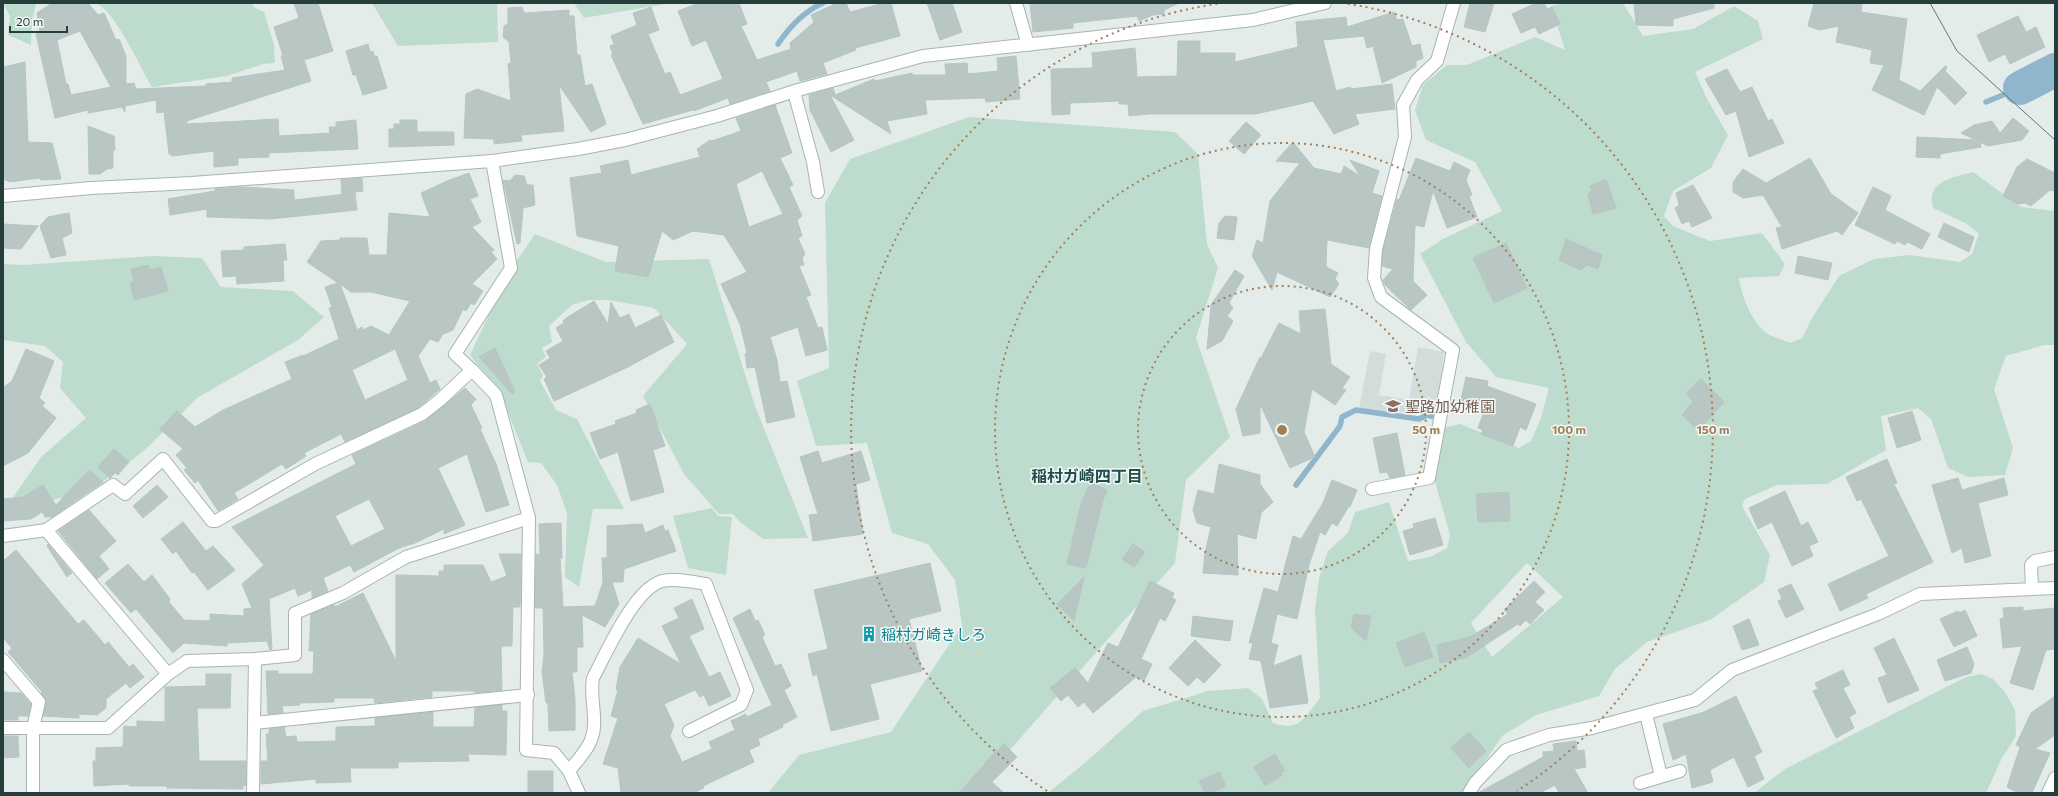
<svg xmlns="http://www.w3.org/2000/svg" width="2058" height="796" font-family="Commissioner,'Noto Sans JP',sans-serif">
	<rect width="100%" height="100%" fill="#e4ecea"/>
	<path fill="#d2dcda" d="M1418 347 1444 352 1436 415 1359 409 1370 351 1386 354 1379 395 1409 400Z"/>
	<g fill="#bedccd" fill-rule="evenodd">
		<path d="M3 3H36L32 21 31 45 8 35 10 16Z"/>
		<path d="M96 3H252L254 7 264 12 274 45 275 63 263 64 227 76 152 87C139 66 116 12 96 3Z"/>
		<path d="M372 3H497L498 42 398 46Z"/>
		<path d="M574 3H665V4L584 18Z"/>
		<path d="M1564 3H1623L1643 36 1693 29 1734 6 1758 21 1763 39 1695 72 1707 99 1728 135 1711 168 1673 191 1664 216 1673 226 1710 241 1762 233 1785 264 1779 276 1739 278C1742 297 1750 318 1764 331 1770 337 1782 339 1790 343L1802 338 1812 318 1839 276 1874 259 1910 255 1960 262 1972 254 1979 234 1967 224 1933 208C1933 205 1931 200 1932 196 1934 179 1960 176 1973 172L2021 207 2055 211V345H2044L2006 356 1994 389 2013 448 2005 475 1968 477 1948 468 1931 419 1918 408 1881 416 1886 450 1827 484 1777 485 1745 499 1742 506 1770 555 1764 582 1710 620 1647 642 1615 669 1599 696 1536 715 1502 736 1464 793H1048L1087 761 1143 711 1208 691 1248 688 1262 699 1273 723C1300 732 1304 718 1320 698L1315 610 1319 578 1328 551 1348 533 1355 512 1389 502 1408 561 1430 557 1447 548 1450 535 1432 471 1442 428 1460 424 1519 448 1531 441 1541 418 1549 388 1496 377 1466 342 1420 254 1443 239 1502 211 1475 162 1426 140 1415 110 1423 85 1447 65H1467L1535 37 1565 50 1551 6ZM1527 563 1563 597 1492 657 1471 623Z"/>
		<path d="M969 117 1175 132 1198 154 1207 244 1218 268 1196 338 1230 437 1186 480 1175 563 994 768 964 793H768L799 755 891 732 962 625 955 580 928 544 892 533 867 443 816 446 797 381 829 368 825 203 850 159Z"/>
		<path d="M535 234 606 262 709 259 755 406 808 538 763 539 740 522 733 514H719L684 474 643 396 687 344 654 308 608 300H589L572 305 549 326 552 342 542 348 546 357 537 364 543 375 540 381 556 410 577 419 624 509H593L579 587 565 577 567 513 557 485 541 463 528 462 500 393 470 355 508 274Z"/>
		<path d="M152 256 202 258 221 287 293 291 324 317 298 340 197 398 145 450 92 490 3 512 41 457 86 418 60 388 63 362 45 346 3 340V264L24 265Z"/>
		<path d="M712 508 718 516 732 517 726 575 688 568 673 516Z"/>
		<path d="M1981 674 1993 679 2005 692 2015 710 2016 736 2002 758 1986 793H1754L1785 769 1966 677Z"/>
	</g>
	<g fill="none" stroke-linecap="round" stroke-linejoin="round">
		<g stroke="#90b6cd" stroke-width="5.5">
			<path d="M778 44C790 26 803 12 823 3"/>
			<path d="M1986 102 2020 88"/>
			<path d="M1296 485 1340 426 1342 417 1356 410 1419 419 1427 415 1435 417"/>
		</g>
		<path stroke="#90b6cd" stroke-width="34" d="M2020 88 2055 70"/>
	</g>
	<g fill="#b9c7c4" stroke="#b7c5c3" fill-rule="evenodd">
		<path d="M52 3 89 4 98 15 104 13 116 40 119 39 126 56V84L134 83 136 89 206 86V84L232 82V78L285 70 281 56H283L274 27 299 18 294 3H318L333 51 304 60 311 81 187 121V124L278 119 279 136 330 133 329 127H336V122L356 120 358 149 269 153V157L238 158V165L214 167V151L172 156 171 154H169L164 112 157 113 156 100 125 106V112L122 107 88 113V110L55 118 36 34 40 33 37 13ZM80 31 111 87 71 95 68 84H66L57 40Z"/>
		<path d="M699 3H739L747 24 741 26 757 60 791 49 790 43 814 22 811 15 837 3H846L850 12 884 3H891L900 36 855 48 856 50 823 63 827 74 800 81 797 71 766 82 770 91 730 104 728 98 694 111 693 110 643 124 611 55H613L610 46 614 44 611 36 637 25 633 13 651 7 659 30 648 34 665 74 670 72 680 95 723 79 706 40 692 46 678 11Z"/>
		<path d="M927 3H952L962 32 940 40Z"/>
		<path d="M1030 3H1179L1164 10V14L1153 15 1139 21 1137 16 1073 23V28L1033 32Z"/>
		<path d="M1470 3H1494L1485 32 1464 27Z"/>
		<path d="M1536 3H1544L1547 9 1552 7 1560 24 1539 34 1535 27 1521 33 1512 14Z"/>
		<path d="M1634 3H1714V8L1673 19V26L1636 25Z"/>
		<path d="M1814 3H1862L1861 12 1907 19 1899 80 1920 91 1945 66 1947 67 1945 71 1967 93 1955 105 1937 87 1924 115 1872 90 1884 65 1870 63 1872 50 1836 42 1839 26 1819 30 1808 26Z"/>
		<path d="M522 7 524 13 569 10V16H574L577 55H580L585 86 592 84 606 124 591 132 559 85 564 131 521 135 522 141 494 144V139L464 138 466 94 477 89 511 101 508 64 511 63 509 42 503 37 504 26 508 24V8Z"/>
		<path d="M1394 12 1397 20 1403 19 1412 46 1420 44 1423 58 1416 61V67L1382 83 1373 46 1367 48 1364 36 1323 40 1336 91 1350 87 1351 89 1392 84 1395 109 1355 114 1359 124 1334 134 1313 101 1256 114H1149L1129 116 1128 104H1119V101L1070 103V114L1052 115 1051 69 1093 68 1092 53 1135 48 1137 77 1177 76 1178 41H1200V53H1235V62L1298 47 1296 22 1346 17 1347 27Z"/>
		<path d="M2018 16 2026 32 2036 27 2045 47 2010 64 2005 54 1989 62 1977 35Z"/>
		<path d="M368 44 370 52 373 51 374 56H377L387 88 363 95 356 75H353L346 51Z"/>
		<path d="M1016 56 1020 99 986 102 985 98 925 100 927 114 887 121 891 134 830 95 854 140 831 152 810 110 809 95 833 88 835 95 874 79 875 81 912 73 913 75H946L945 64 967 63 968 74 998 71 997 58Z"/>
		<path d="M25 62 28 142 52 143 61 179 41 180 39 178 10 182 3 179V67Z"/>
		<path d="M1727 69 1740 92 1752 87 1768 121 1772 119 1784 143 1749 157 1736 111 1726 115 1705 79Z"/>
		<path d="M775 105 792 153 780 158 793 185 789 187 802 216 797 220 802 236 798 238 805 254 802 258 804 265 799 266 811 295 806 297 818 328 822 327 827 350 806 356 798 327 770 337 777 360 780 382 787 381 795 417 767 423 755 367 747 368 745 354 747 353 740 324 721 284 747 272 724 235 693 231 673 240 662 231 648 277 615 271 619 246 577 236 570 178 602 173 600 166 628 160 631 175 700 157 697 149 710 140 712 141 741 131 736 118ZM762 171 783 214 749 227 736 184Z"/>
		<path d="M2013 118 2029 131 2022 140 1988 146 1980 142 1981 147 1940 154V158L1916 157 1917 137 1976 140 1961 133 1974 125 1992 121 2000 133Z"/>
		<path d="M400 120H417V132H454V145L389 147V129H394V124H400Z"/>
		<path d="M1246 122 1261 135 1244 154 1229 141Z"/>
		<path d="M88 126 114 136 115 150 113 151V168L107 169 100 174H89Z"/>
		<path d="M1293 142 1314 168 1341 174 1344 166 1360 176 1350 160 1379 171 1372 193 1382 196 1369 248 1327 240 1326 267 1338 273 1335 279 1339 284 1330 297 1277 272 1272 290 1252 256 1257 240 1263 243 1270 201 1300 163 1276 161Z"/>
		<path d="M1416 158 1450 171 1454 162 1470 170 1466 180 1472 195 1469 196 1477 217 1447 228 1433 191 1424 227 1415 225 1413 281 1427 295 1411 310 1385 285 1383 280 1393 269 1382 266 1383 250 1397 199 1399 200Z"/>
		<path d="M1810 158 1831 194 1858 213 1842 235 1837 231 1782 249 1776 228 1782 227 1763 195 1743 198 1733 192V182L1743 169 1766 183Z"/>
		<path d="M2027 159 2055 173V191L2050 190 2031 206 2025 203 2018 204 2003 196 2017 167Z"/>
		<path d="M469 173 478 196 470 199 481 222 472 227 494 250 491 252 497 259 472 284 483 291 474 305 471 303 466 311 463 309 453 330 443 334 438 342 430 339 418 356 430 383 436 380 440 389 418 408 345 442 341 434 304 453 306 456 286 469 282 464 234 493 238 499 218 511 198 480 195 483 184 470 187 468 176 455 183 449 160 429 177 411 195 427 223 410 292 379 285 362 303 355V356L339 339 329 308 332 307 325 287 338 283 307 262 321 241 340 240V238H367L369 255H387L389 213 430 217 421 193 447 181ZM340 284 351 292H371L410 301 389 335 371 326 363 330 362 327 357 330ZM395 349 408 380 365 400 352 370Z"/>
		<path d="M515 175 524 176 527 185H533L535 205 523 208 520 243 517 244 503 180 510 181Z"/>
		<path d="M362 178 363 191 342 194 341 180Z"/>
		<path d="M1606 179 1616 208 1593 214 1588 194 1592 191 1590 186Z"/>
		<path d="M1693 185 1712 218 1692 227 1689 221 1682 224 1675 208 1679 205 1676 193Z"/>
		<path d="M242 187 294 190V200L355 193 357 210 270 219 207 217V209L170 215 168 199 215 191V189Z"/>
		<path d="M1873 187 1891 196 1885 210 1930 234 1922 249 1907 242 1905 245 1897 241 1895 244 1855 225Z"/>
		<path d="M69 213 72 233 62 238 66 255 51 258 40 226 48 217Z"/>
		<path d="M1225 216 1237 217 1234 240 1217 238 1219 223Z"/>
		<path d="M1944 223 1974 237 1969 252 1938 237Z"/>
		<path d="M3 224 38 226 21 249 3 248Z"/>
		<path d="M1566 239 1602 255 1598 269 1587 265 1581 270 1559 260Z"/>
		<path d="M1506 243 1527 288 1494 303 1473 258Z"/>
		<path d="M285 244 287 260H283L284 281 237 284 236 276 223 277 221 251 244 250V247Z"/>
		<path d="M1798 256 1832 263 1828 280 1795 273Z"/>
		<path d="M148 265 150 270 161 267 168 291 134 300 130 283 134 281 131 269Z"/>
		<path d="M1235 270 1244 276 1229 303 1233 308 1227 316 1233 321 1222 341 1207 349 1211 305Z"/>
		<path d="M594 301 608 324 611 302 620 318 629 314 635 328 661 315 674 342 626 368 554 401 544 379 547 377 539 365 550 358 546 351 563 341 556 328 564 323 563 321 566 318Z"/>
		<path d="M1325 309 1331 364 1350 377 1342 388 1346 390 1335 405 1312 389 1304 432 1315 457 1290 468 1260 404V433L1243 436 1236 409 1260 357V360L1279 323 1301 334 1299 311Z"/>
		<path d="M495 348 515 392 512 394 479 357Z"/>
		<path d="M26 349 54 361 39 398 45 403 42 406 56 418 28 453 3 466V388L12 381Z"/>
		<path d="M1466 377 1488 381 1487 386 1536 404 1526 430 1520 427 1513 446 1481 434 1483 430 1478 428 1485 409 1460 404Z"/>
		<path d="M1701 379 1724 402 1698 431 1682 415 1693 402 1686 393Z"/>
		<path d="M465 388 476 399 471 405 482 428 480 429 496 464 509 505 486 512 467 454 438 468 465 525 444 534V529L415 543 399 548 354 572 350 565 323 578 328 591 312 598V590L298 596 295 588 269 599 272 649 270 650 267 641 227 643V646L184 643 173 653 136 609 131 613 105 583 128 564 144 582 152 575 170 599 169 602 184 620 210 621V614L244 616V609L252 608 242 584 264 565 232 527 356 464 352 455 425 421ZM369 499 385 529 351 546 335 516Z"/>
		<path d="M650 404 665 446 653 450 664 492 631 501 618 452 600 459 590 433 616 424 615 421 637 413 636 410Z"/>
		<path d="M1912 411 1921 440 1897 448 1888 418Z"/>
		<path d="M1397 433 1405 475 1390 478 1387 472 1380 473 1373 438Z"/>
		<path d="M114 449 129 462 118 475 115 473 110 478 98 467Z"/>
		<path d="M818 451 822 463 861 451 870 480 856 484 863 534 813 541 809 515 818 514 800 457Z"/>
		<path d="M1887 459 1897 483 1894 484 1933 562 1866 594 1868 598 1840 611 1828 584 1889 556 1861 499 1857 501 1846 477Z"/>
		<path d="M1219 464 1260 475V484L1273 502 1261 513 1256 539 1237 534 1238 575 1203 573 1205 553 1211 527 1197 523 1193 510 1198 490 1214 494Z"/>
		<path d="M89 470 103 482 52 517H44L45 516 42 512 31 519 3 521V499L23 497 43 485 56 505Z"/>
		<path d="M1958 478 1962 490 2004 478 2008 495 1978 503 1991 556 1965 563 1962 548 1952 553 1932 485Z"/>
		<path d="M1332 480 1357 490 1350 507 1349 506 1337 526 1332 523 1325 535 1320 532 1309 565 1297 619 1277 614 1271 643 1278 645 1273 666 1301 655 1308 703 1270 708 1261 661 1249 659 1253 643H1249L1264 588 1278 592 1293 536 1301 539 1323 503Z"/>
		<path d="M1091 482 1107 490 1103 500 1086 568 1067 564 1081 503Z"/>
		<path d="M157 485 168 497 143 518 133 506Z"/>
		<path d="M1785 491 1801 526 1808 522 1818 542 1809 546 1813 556 1792 566 1772 522 1758 529 1749 508Z"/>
		<path d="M1509 492 1510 521 1478 522 1476 494Z"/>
		<path d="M89 510 116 541 99 556 109 569 97 579 58 531Z"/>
		<path d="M1435 518 1443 545 1410 555 1403 531 1414 528 1413 524Z"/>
		<path d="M183 522 206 551 213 546 235 570 208 590 194 572 192 573 176 551 173 554 161 539Z"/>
		<path d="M561 523 562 558H560L563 607 595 606 603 582 602 558H607V526L642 524 645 533 663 525 665 531 668 530 676 551 624 569 623 582H612L619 604 605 627 582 615 583 647H577V672H572L575 700V730L549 731 548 703H546L542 672 544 654 543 608H535L536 554 540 555 539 524Z"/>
		<path d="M48 544 72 573 67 577 47 546Z"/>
		<path d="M1133 544 1145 552 1134 567 1122 559Z"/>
		<path d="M16 550 78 624 84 620 105 645 108 642 129 667 133 664 144 677 130 688 126 683 106 699V708L97 715 79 714V718L43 716 46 701 41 693H43L8 652 12 648 3 638V561Z"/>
		<path d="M499 554H521L520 607H513L512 646H502L501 650 502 690 475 693V691H432V697L375 703 374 698H334V702L299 703 300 705 282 706 283 713 268 714 266 671H278V674H313L314 651H309L311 614 334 605 335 607 363 593 396 661V575L439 576V571H444V565H483L491 582 507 576Z"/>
		<path d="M930 563 941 611 909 619 922 671 870 684 879 719 831 731 817 674 813 676 808 654 828 649 814 590Z"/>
		<path d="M1084 577 1074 621 1057 604Z"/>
		<path d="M1150 581 1174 593 1172 598 1176 600 1165 621 1160 618 1141 659 1152 664 1144 681 1136 677 1093 713 1084 702 1078 707 1068 695 1061 701 1050 688 1075 668 1088 683 1108 643 1118 647Z"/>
		<path d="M1534 581 1545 592 1535 602 1544 610 1530 624 1526 620 1520 626 1518 624 1465 658 1440 663 1437 645 1470 637 1508 614 1504 610Z"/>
		<path d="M1791 584 1804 609 1786 618 1778 601 1782 599 1778 590Z"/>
		<path d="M692 599 704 629 689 636 709 677 720 672 731 696 709 706 704 695 700 697 695 690 664 704 674 725 670 736 682 762 712 749 709 742 735 730 731 721 746 714 747 717 772 705 733 618 750 609 755 621 758 620 765 635 762 637 775 666 781 664 791 686 784 690 797 717 782 725 783 727 758 739 760 745 749 750 754 762 703 786 704 788 693 793H621L618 768 603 764 618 718 611 716 618 690 616 689 620 667 638 638 681 664 662 626 679 618 674 608Z"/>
		<path d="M2023 607V611L2055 608V649L2046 650 2033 690 2010 683 2022 646 2003 648 2000 619 2004 618 2003 608Z"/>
		<path d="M1965 610 1977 636 1954 647 1940 619 1958 611 1959 613Z"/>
		<path d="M1354 614 1371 616 1366 641 1351 628Z"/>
		<path d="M1193 616 1233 621 1230 641 1191 636Z"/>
		<path d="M1749 619 1759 645 1742 650 1733 626Z"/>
		<path d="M1424 632 1433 657 1405 667 1396 643Z"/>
		<path d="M1894 638 1919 690 1888 703 1878 678 1887 675 1874 648Z"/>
		<path d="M1195 640 1221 665 1204 683 1197 677 1188 686 1169 668Z"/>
		<path d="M1967 647 1974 664 1971 673 1945 681 1937 660Z"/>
		<path d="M1843 670 1850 685 1843 688 1856 713 1849 717 1854 728 1836 738 1813 691 1818 689 1815 683Z"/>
		<path d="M206 674H231L230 708H197L199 761H246V785L243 786V789L167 788V786H129V784L94 786 93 761H96V748L123 747 124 726 137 727V721L165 722V687L206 686Z"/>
		<path d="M3 692 21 693 31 704 28 716H18V720H3Z"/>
		<path d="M1736 696 1762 752 1754 756 1764 779 1748 787 1734 757 1710 770 1713 782 1692 788 1686 754 1673 760 1663 724 1704 712Z"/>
		<path d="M2055 696V735L2035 749 2050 753 2032 793H2018L2007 787 2020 747 2016 745 2031 713Z"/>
		<path d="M502 705V711H507L506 755 468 754 469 761 398 762V768H350L351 782 316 783V779L261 784V761H268L266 734H269V729L284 727 286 737 296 736 297 742 336 741V727L375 726V718L433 712V727H474L475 708Z"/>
		<path d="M1469 732 1486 751 1469 768 1451 748Z"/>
		<path d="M3 736H18L19 757 3 758Z"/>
		<path d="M1576 741 1577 751 1584 750 1586 767 1574 769 1588 793H1559L1555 785 1540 793H1478L1543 757V752L1554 751 1553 744Z"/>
		<path d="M1004 744 1017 757 992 782 1004 793H959L985 764 984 763Z"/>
		<path d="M1275 754 1285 771 1281 773 1282 775 1265 786 1254 767Z"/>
		<rect x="528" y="771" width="25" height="22"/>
		<path d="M1219 772 1226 786 1211 793H1205L1199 781Z"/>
	</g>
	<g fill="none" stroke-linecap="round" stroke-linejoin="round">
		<defs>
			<g id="minor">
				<path d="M1016 3 1028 45"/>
				<path d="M794 92 813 162 818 192"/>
				<path d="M3 196 91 188 191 183 492 161 578 149 625 140 717 116 798 90 923 56 1253 20 1325 3"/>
				<path d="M472 370 496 395 529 518 526 750 554 753 569 771 579 793"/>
				<path d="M1372 489 1429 478 1453 350 1381 297 1374 278 1376 249 1405 137 1403 105 1417 80 1437 61 1454 3"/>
				<path d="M46 530 168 674"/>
				<path d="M3 536 46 530 113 485 125 494 163 459 212 521H216L315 464 422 414 440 400 472 370 455 354 511 268 492 161"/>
				<path d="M2032 589 2031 565 2035 561 2055 557"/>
				<path d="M3 660 39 702 33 728V793"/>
				<path d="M1646 714 1661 776"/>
				<path d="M254 723 528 695"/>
				<path d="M3 728H108L168 674 187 661 255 659 295 655V613L343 593 406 557 529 518"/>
				<path d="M569 771C576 762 587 751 591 740 599 721 589 698 593 678 607 652 634 589 662 581 675 578 693 582 706 584L747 690 741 705 689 731"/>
				<path d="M1640 783 1680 771"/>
				<path d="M253 793 255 659"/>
				<path d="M1469 793 1475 783 1506 750 1549 735 1592 728 1695 700 1732 670 1878 614 1920 594 2055 588"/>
				<path d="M2048 793 2055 778"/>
			</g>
		</defs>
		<use href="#minor" stroke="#a7b4b2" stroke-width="14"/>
		<use href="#minor" stroke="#fff" stroke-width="12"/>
		<path stroke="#5f7877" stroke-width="1" d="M1930 3 1957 51 2055 140"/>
	</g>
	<g fill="none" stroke="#a37f58" stroke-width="2" stroke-dasharray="2 4">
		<circle cx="1282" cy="430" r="144"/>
		<circle cx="1282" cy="430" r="287"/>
		<path d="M1047 791A431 431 0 0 1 1222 3M1342 3A431 431 0 0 1 1517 791"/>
	</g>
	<defs>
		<symbol id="school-bare" viewBox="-9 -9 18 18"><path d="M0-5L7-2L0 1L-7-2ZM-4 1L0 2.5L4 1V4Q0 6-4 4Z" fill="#8d6e63" stroke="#f4f9f8" stroke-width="2.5" paint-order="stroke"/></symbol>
		<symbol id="building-bare" viewBox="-9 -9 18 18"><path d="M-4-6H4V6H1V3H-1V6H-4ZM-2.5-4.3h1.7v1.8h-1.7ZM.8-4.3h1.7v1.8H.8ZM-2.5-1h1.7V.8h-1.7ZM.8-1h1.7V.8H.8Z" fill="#0f9aa8" stroke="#f4f9f8" stroke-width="2.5" paint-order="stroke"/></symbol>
	</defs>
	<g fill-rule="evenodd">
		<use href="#school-bare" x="1382" y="395" width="22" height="22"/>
		<use href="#building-bare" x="858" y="623" width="22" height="22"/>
	</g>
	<g text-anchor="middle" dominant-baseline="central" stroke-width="3" stroke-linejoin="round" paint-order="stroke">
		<g font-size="15" fill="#785e54" stroke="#f4f9f8" text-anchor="start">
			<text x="1405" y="406">聖路加幼稚園</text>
		</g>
		<g font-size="15" fill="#0d838f" stroke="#f4f9f8" text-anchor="start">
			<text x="881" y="634">稲村ガ崎きしろ</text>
		</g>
		<g font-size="16" font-weight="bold" fill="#224d4c" stroke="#f4f9f8">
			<text x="1087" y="475">稲村ガ崎四丁目</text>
		</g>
	</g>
	<circle cx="1282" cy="430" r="6" fill="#a37f58" stroke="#f4f9f8" stroke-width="2"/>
	<g font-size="12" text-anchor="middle" font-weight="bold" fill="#a37f58" stroke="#f4f9f8" stroke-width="3" stroke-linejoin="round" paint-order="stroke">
		<text x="1426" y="434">50 m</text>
		<text x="1569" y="434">100 m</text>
		<text x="1713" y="434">150 m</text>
	</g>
	<rect width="2058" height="796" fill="none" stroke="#253d3b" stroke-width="8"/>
	<path d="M10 26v6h57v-6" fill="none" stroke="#253d3b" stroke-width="2"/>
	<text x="16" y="26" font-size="12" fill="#253d3b" stroke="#f4f9f8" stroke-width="3" paint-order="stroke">20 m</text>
</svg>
